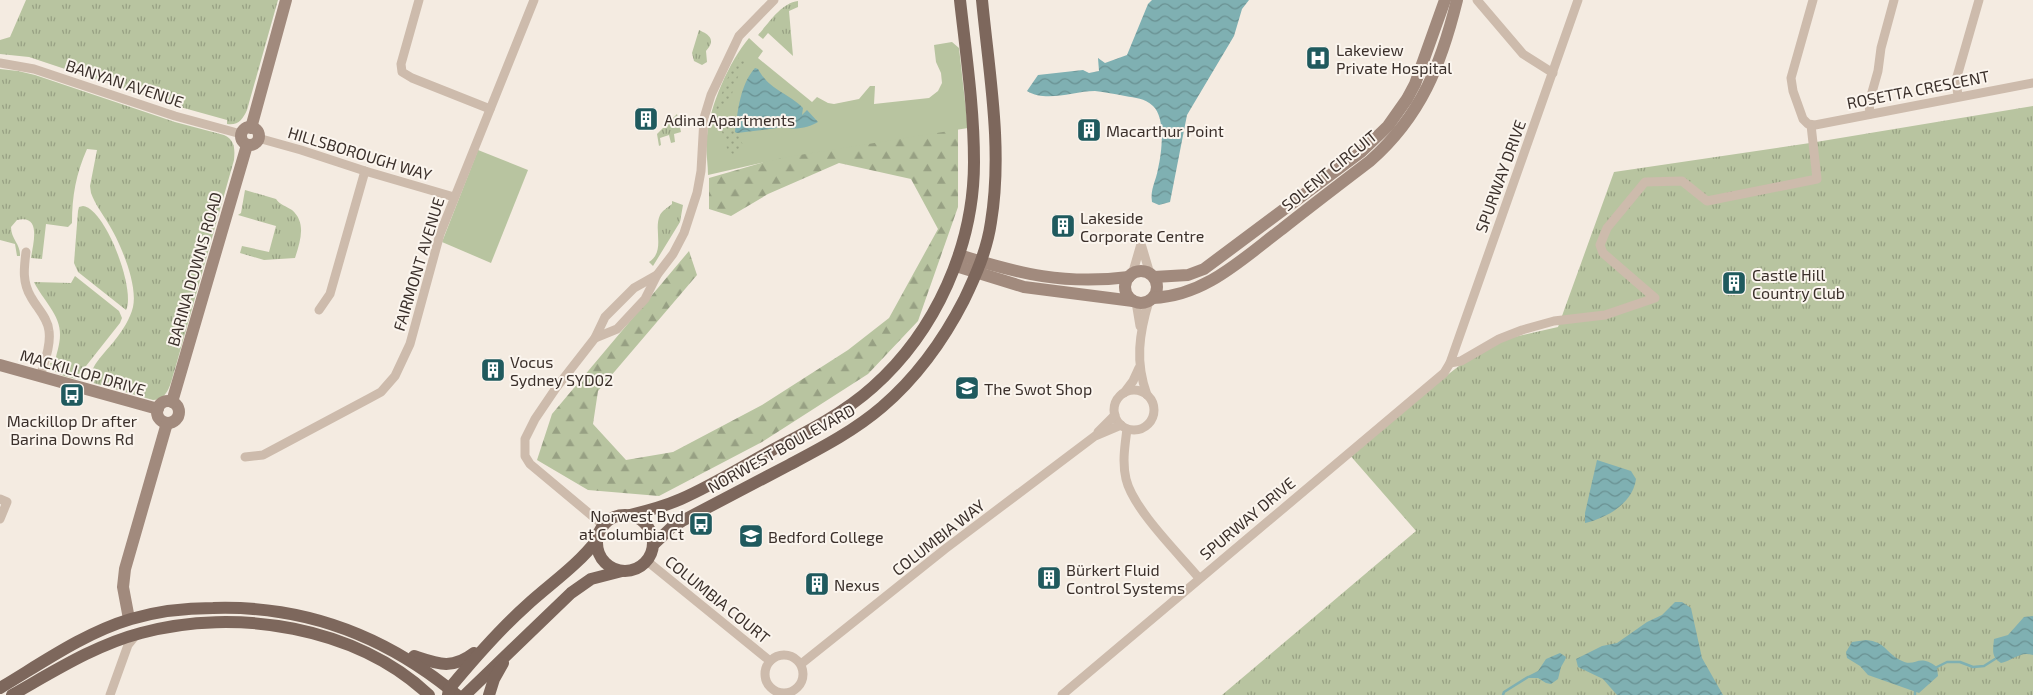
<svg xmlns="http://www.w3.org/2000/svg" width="2033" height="695" font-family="'Exo 2',sans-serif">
	<defs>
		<pattern id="grass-tufts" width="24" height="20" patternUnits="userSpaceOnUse" patternTransform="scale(1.25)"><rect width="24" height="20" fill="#b8c4a0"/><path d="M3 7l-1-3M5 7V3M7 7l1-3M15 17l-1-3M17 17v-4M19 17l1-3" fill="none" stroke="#97a083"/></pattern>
		<pattern id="forest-firs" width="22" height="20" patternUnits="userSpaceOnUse" patternTransform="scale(1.25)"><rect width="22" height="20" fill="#b8c4a0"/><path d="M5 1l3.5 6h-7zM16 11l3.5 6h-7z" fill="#97a083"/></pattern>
		<pattern id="garden-dots" width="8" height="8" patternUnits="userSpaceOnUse" patternTransform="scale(1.25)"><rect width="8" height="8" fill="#b8c4a0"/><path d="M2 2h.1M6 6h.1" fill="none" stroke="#97a083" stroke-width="1.8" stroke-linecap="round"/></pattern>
		<pattern id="water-waves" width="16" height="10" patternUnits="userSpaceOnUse" patternTransform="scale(1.25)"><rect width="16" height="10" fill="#7fb0b2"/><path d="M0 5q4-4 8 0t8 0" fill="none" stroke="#699091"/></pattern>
	</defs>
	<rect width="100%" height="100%" fill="#f4ebe1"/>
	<g fill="url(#grass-tufts)">
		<path d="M26 0H278L247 110C243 119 238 126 227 124V120L173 105 29 57 0 54V40L10 37Z"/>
		<path d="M798 1V7L789 11 793 56 768 33 763 39 758 35C769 23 781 3 798 1Z"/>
		<path d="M699 30C710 35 716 40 706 51L707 62 702 65 694 61 692 53Z"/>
		<path d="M0 69 18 71 35 75 175 122 224 135C235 140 235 149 234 160L175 369C171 381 169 400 153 400L90 382C89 366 106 352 115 340 123 330 130 319 133 307 138 284 120 242 108 223 102 213 95 204 91 193L90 186 97 150 87 149C76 174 72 196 72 223L68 227 46 224 42 259 31 258C33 244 42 214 17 220L11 227C11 239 21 245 20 256H17L15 244 0 240Z"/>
		<path d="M2033 106V695H1222L1416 531 1348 453 1464 362 1501 340 1558 327 1614 172 1810 143Z"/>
		<path d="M677 114 681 132 674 134 675 142 671 143 669 135 660 138 661 145 659 146 657 134Z"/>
		<path d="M245 190 276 199C280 205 286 206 292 210 307 223 300 242 295 258L264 260 240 253 242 246 269 252 276 226 238 215 241 213Z"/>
		<path d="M672 201 683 205 680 222 653 266 649 262C666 251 653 230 660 215 662 211 668 207 672 204Z"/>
		<path d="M83 206C106 209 136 291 126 310L78 272 74 263 78 211 79 207Z"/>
		<path d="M75 276 119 311 122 318 120 323 86 366 81 380C70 377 52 376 50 363H55C56 354 60 345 60 335 61 315 42 299 34 282L71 283Z"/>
	</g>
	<path fill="url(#forest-firs)" d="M958 88V207L918 321 868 374 762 442 659 496 588 490 537 460 552 414 689 251 697 275 598 391 593 424 626 460 673 452 762 405 848 350 889 318 938 229 911 179 839 163 768 194 731 216 709 209V178L761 163Z"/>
	<g fill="#b8c4a0">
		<path d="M749 38 763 51 758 58 812 102 817 97 828 103 834 104 859 99 870 86H875L874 104 929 98 938 91 942 83 941 73 936 62 934 45 952 42 959 48 968 128 787 157 708 175C708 162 705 149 707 136 710 105 729 62 749 38Z"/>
		<path d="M478 150 528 170 491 263 442 242Z"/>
	</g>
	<path fill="url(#garden-dots)" d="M740 56 745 61 734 86 730 102 728 101 721 112V117L725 124 737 133 745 149 734 155 728 150 725 144 724 136 715 118 714 114 732 67Z"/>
	<g fill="url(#water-waves)">
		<path d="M1152 0H1249L1242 9 1234 36 1187 115 1170 202 1159 205 1152 202C1150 189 1156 181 1158 169 1162 153 1166 118 1153 106 1144 98 1136 98 1125 96 1115 94 1105 92 1095 91 1073 91 1047 103 1027 91L1038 75 1083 70 1089 73 1099 71 1098 58 1105 63 1127 55 1148 4Z"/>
		<path d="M755 68 758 69C770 91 787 92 803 108L802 115 807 110 818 122C810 127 794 131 785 127L737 133 735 132C738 110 740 85 755 68Z"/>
		<path d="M1597 460 1631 471 1636 479C1633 503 1607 518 1585 523V513Z"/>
		<path d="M1675 602H1682L1691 608 1702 658 1723 695H1617L1603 679 1578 667 1576 659 1602 646 1617 643 1647 622 1662 615Z"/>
		<path d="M2033 616V655C2019 651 2013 661 2001 663 1991 657 1993 650 1994 639L2008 635 2024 617Z"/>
		<path d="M1866 640C1886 642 1885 652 1900 660 1916 669 1917 652 1937 667L1938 676 1919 693 1868 675 1860 666 1847 658 1846 652 1852 642Z"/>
		<path d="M1560 653 1566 657 1565 660 1561 667 1558 679 1551 684 1546 683 1538 678H1529L1528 676 1538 671 1546 659Z"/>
	</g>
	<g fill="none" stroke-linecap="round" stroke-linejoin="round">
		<g stroke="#7fb0b2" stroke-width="2.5">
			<path d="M1937 667 1947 662H1960L1973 667 1984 666 1995 659"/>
			<path d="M1915 692V695"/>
			<path d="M1503 695 1504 692 1528 677"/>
		</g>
		<g stroke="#cdbbac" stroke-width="9">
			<path d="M419 0 401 64 402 72 412 78 490 109"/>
			<path d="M1477 0 1523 54 1553 73"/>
			<path d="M1813 0 1791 78 1793 91 1803 119 1808 124 1815 125 2033 83"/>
			<path d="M0 63 34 69 175 116 241 134"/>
			<path d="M1958 96 1956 80 1979 0"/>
			<path d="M1870 114 1869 103 1878 71 1881 48 1894 0"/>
			<path d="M258 138 301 150 365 171 454 197"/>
			<path d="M1142 247 1150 274"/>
			<path d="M26 252C24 268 22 282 31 297 37 308 48 318 49 331 51 346 44 363 40 377"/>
			<path d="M1132 275 1141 244"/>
			<path d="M1136 302 1140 326"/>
			<path d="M319 310 330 294 365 171"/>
			<path d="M595 338 617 329 645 299 657 275 673 254 684 233 697 193 701 171 704 118 711 95 739 36 774 0"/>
			<path d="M1450 363 1461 361 1499 339 1522 330 1554 321 1605 315 1655 298 1603 253 1600 245 1607 228 1645 182 1682 181 1707 201 1817 179 1811 125"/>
			<circle cx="1134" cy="410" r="20"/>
			<path d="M1124 393 1133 381 1139 368"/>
			<path d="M1147 395C1135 362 1139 334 1149 301"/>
			<path d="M1127 429C1125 445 1122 462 1126 479 1133 509 1179 554 1199 578"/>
			<path d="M1098 432 1115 415"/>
			<path d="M245 457 263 455 370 398 381 392 395 376 410 344 440 234 534 0"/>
			<path d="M0 499 7 502 0 519"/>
			<path d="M603 525 530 464 525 456V439L535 419 556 388 595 338 605 317 634 288 657 275"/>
			<path d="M647 561 770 661"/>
			<circle cx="784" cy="674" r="19"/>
			<path d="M801 664 945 549 1095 436 1121 425"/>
			<path d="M110 695 128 645 136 635"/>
			<path d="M1062 695 1444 373 1450 363 1578 0"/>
		</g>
		<g stroke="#a18a7d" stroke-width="12">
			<circle cx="250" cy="136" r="9"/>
			<path d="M251 128 286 0"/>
			<path d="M959 255C1020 274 1064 285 1129 277"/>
			<path d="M956 266 1024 287 1133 301"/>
			<circle cx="1141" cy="287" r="16"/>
			<path d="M1154 277 1188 275 1204 269 1361 152 1388 126 1407 99 1415 84 1445 0"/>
			<path d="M1153 298C1205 296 1242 259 1282 229 1311 206 1340 184 1370 161 1421 116 1441 65 1457 0"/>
			<path d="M0 365 158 409"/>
			<circle cx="168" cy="412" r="11"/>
			<path d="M172 402 247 145"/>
			<path d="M129 619 123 587 125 569 167 423"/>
		</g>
		<g stroke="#7d675c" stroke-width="12">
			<circle cx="625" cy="543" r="28"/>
			<path d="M630 515C647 511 665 506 681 499 713 485 743 466 774 449 809 431 844 413 873 387 936 331 974 246 974 162 974 108 966 54 960 0"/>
			<path d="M653 545 672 527 682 521C718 502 754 483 789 465 821 448 854 431 882 407 917 377 943 341 964 300 976 275 987 250 991 222 1003 149 989 73 982 0"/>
			<path d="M414 656C438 664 452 670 474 653"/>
			<path d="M0 688C42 663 84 633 131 619 158 611 185 608 213 608 306 605 386 636 457 695"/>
			<path d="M12 695C53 672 95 645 141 633 236 607 357 627 429 695"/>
			<path d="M448 695 449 689C473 660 498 631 526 606 550 584 577 566 597 540"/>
			<path d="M465 695 571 593 591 579 622 571"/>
			<path d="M489 695 494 679 503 663"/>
		</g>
	</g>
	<defs>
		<symbol id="hospital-square" viewBox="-11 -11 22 22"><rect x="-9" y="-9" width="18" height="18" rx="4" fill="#1f5a5e" stroke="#fbf5ee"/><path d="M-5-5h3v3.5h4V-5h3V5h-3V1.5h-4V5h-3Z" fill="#fff"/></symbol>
		<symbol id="building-square" viewBox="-11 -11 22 22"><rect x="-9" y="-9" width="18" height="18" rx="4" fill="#1f5a5e" stroke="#fbf5ee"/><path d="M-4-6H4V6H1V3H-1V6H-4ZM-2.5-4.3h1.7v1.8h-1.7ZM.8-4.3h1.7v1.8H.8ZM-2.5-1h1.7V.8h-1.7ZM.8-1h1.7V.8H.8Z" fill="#fff"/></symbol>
		<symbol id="school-square" viewBox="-11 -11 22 22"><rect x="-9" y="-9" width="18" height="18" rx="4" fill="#1f5a5e" stroke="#fbf5ee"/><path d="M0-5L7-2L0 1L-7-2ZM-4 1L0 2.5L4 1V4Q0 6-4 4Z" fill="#fff"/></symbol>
		<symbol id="bus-square" viewBox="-11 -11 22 22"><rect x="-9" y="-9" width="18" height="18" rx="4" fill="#1f5a5e" stroke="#fbf5ee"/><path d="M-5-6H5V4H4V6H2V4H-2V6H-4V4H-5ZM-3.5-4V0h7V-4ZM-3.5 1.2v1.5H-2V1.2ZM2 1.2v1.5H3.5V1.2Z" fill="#fff"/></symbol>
		<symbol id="university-square" viewBox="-11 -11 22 22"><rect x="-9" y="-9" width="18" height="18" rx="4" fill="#1f5a5e" stroke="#fbf5ee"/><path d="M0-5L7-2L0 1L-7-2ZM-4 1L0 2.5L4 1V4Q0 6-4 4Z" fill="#fff"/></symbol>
	</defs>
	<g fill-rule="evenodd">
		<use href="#hospital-square" x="1304" y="44" width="28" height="28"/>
		<use href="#building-square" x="632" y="105" width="28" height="28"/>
		<use href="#building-square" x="1075" y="116" width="28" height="28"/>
		<use href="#building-square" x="1049" y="212" width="28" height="28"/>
		<use href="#building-square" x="1720" y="269" width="28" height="28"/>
		<use href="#building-square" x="479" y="356" width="28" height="28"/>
		<use href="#school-square" x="953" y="374" width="28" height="28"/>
		<use href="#bus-square" x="58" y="381" width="28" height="28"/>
		<use href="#bus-square" x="687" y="510" width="28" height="28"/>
		<use href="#university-square" x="737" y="522" width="28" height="28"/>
		<use href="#building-square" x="1035" y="564" width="28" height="28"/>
		<use href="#building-square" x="803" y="570" width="28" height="28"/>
	</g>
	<g text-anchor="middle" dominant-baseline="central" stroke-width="4" stroke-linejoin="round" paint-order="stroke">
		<g font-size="16" fill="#3b302b" stroke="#fbf5ee" text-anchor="start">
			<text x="1336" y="49">Lakeview<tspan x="1336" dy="18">Private Hospital</tspan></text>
			<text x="664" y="119">Adina Apartments</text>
			<text x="1106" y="130">Macarthur Point</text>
			<text x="1080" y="217">Lakeside<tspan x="1080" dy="18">Corporate Centre</tspan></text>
			<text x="1752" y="274">Castle Hill<tspan x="1752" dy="18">Country Club</tspan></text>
			<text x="510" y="361">Vocus<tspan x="510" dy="18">Sydney SYD02</tspan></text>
			<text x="984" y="388">The Swot Shop</text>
			<text x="72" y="420" text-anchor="middle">Mackillop Dr after<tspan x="72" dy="18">Barina Downs Rd</tspan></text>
			<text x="684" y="515" text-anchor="end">Norwest Bvd<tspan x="684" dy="18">at Columbia Ct</tspan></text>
			<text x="768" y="536">Bedford College</text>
			<text x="1066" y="569">Bürkert Fluid<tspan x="1066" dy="18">Control Systems</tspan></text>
			<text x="834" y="584">Nexus</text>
		</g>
		<g font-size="16" fill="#3b302b" stroke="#fbf5ee">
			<text transform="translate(125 83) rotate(18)">BANYAN AVENUE</text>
			<text transform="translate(1918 89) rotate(-11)">ROSETTA CRESCENT</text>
			<text transform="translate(360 153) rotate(17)">HILLSBOROUGH WAY</text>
			<text transform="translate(1329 170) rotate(-39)">SOLENT CIRCUIT</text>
			<text transform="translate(1500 176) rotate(-70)">SPURWAY DRIVE</text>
			<text transform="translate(418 264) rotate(-73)">FAIRMONT AVENUE</text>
			<text transform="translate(194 269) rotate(-74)">BARINA DOWNS ROAD</text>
			<text transform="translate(83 372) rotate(16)">MACKILLOP DRIVE</text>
			<text transform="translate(781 448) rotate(-29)">NORWEST BOULEVARD</text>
			<text transform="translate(1247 518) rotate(-40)">SPURWAY DRIVE</text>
			<text transform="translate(938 537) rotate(-38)">COLUMBIA WAY</text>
			<text transform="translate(718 599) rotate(39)">COLUMBIA COURT</text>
		</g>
	</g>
</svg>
